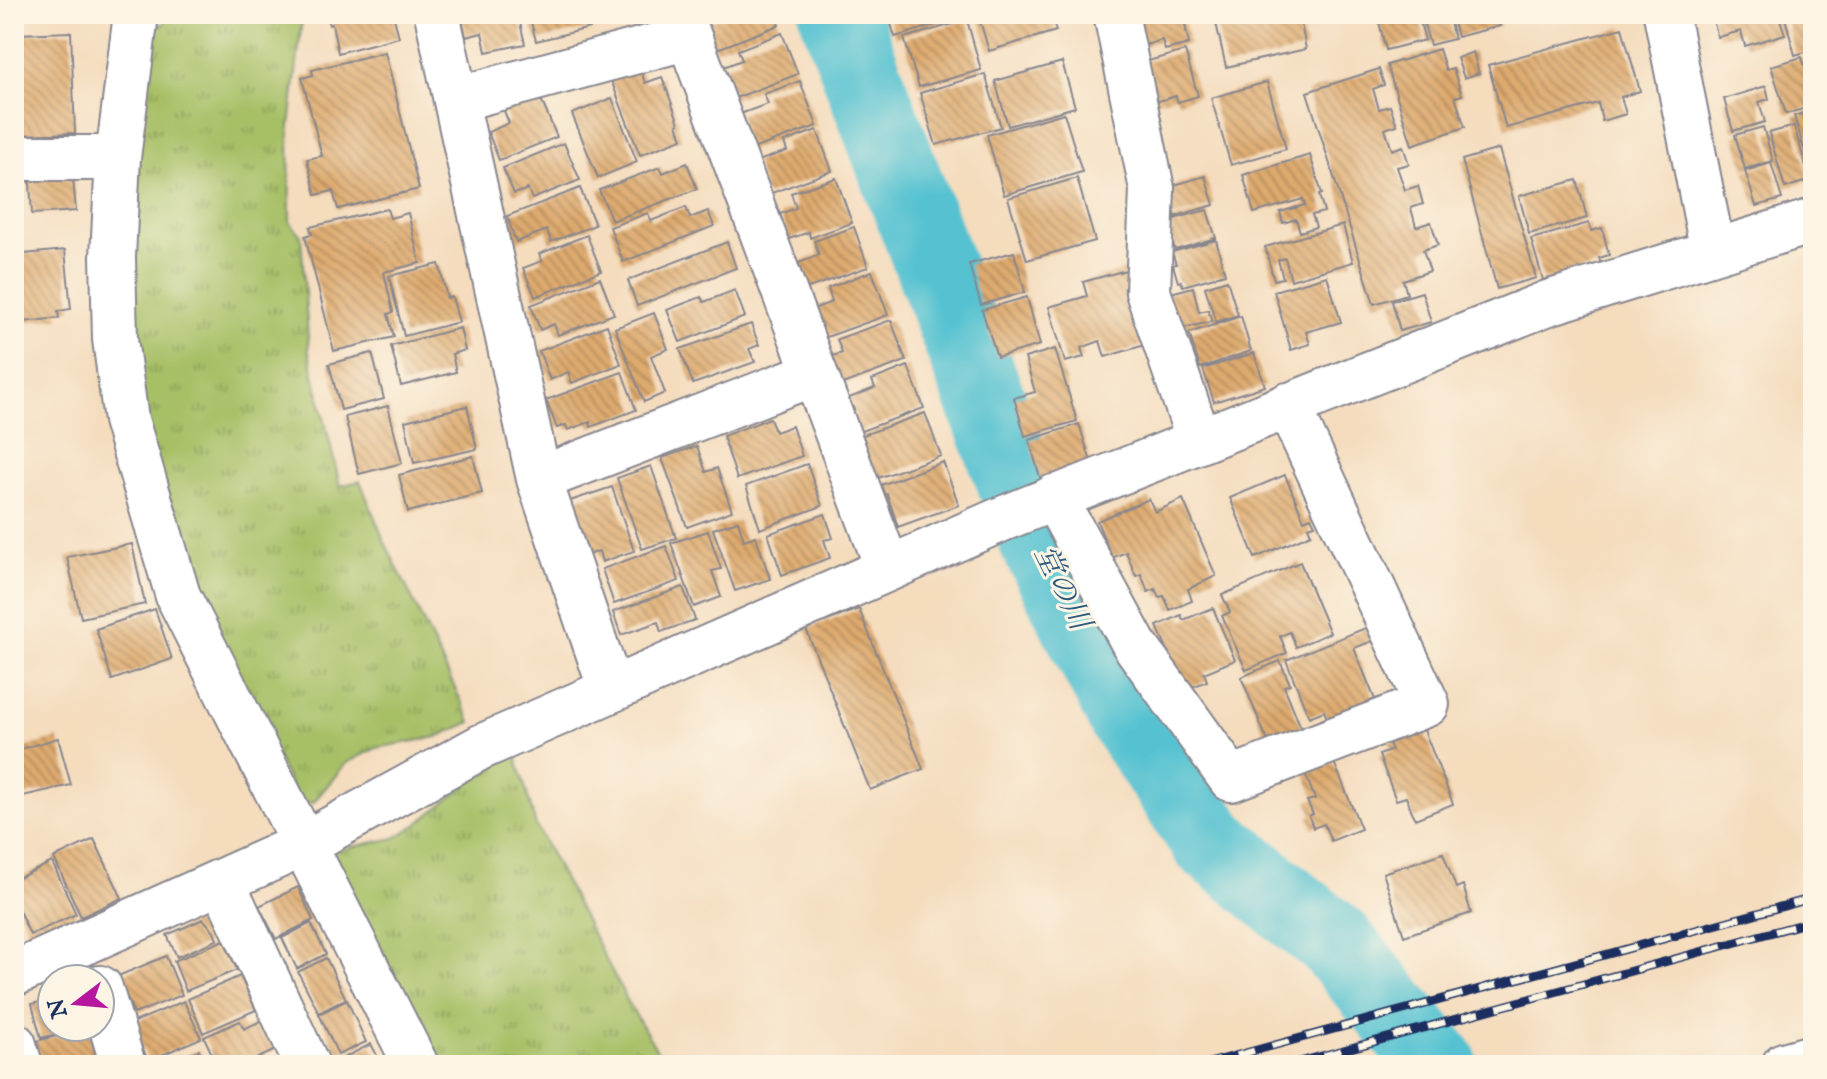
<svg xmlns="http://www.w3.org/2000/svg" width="1827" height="1079" font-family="'IM FELL English','Noto Serif JP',serif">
<defs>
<pattern id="grass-tufts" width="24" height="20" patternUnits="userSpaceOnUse" patternTransform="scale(2)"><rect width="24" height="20" fill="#a7c066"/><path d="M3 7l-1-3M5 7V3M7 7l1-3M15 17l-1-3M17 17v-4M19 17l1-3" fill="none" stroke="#879c57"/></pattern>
<pattern id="building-back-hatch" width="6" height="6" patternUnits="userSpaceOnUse" patternTransform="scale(2)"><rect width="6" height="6" fill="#deaa6e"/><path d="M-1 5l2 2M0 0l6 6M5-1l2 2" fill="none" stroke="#b38b5e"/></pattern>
</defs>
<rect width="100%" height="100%" fill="#fcf5e5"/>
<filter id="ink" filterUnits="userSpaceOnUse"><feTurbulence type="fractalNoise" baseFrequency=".0125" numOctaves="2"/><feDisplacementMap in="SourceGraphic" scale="16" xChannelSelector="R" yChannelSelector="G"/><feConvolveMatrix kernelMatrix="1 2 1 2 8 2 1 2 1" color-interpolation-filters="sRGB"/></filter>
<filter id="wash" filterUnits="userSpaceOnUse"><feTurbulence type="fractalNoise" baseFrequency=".006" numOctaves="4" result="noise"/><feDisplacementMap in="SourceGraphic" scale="32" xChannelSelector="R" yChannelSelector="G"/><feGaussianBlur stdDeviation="1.8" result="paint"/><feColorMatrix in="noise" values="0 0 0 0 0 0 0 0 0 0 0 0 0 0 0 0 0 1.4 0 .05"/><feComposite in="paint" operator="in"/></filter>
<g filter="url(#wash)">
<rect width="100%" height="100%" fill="#f4dcbd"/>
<path fill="url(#grass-tufts)" stroke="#617862" stroke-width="2" d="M167 14 302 19 289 135 290 222 301 236 309 353 340 486 360 481 383 538 471 722 437 737 376 748 346 763 313 803 298 801 177 552 150 457 129 275 142 24 163 25Z
M516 754 536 826 630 1006 666 1065H427L332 851 395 838 419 823 476 777Z"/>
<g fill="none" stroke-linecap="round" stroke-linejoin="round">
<path stroke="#57c2d1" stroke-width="80" d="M839 14 1040 543 1127 716 1210 841 1335 942 1438 1065"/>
</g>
<g id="blocks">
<path fill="url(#building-back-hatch)" d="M326 14H393L399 37 338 53 332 24 329 25Z
M461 14H518L525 44 486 52 482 33 466 37Z
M529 14H586L590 28 536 41Z
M595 14H637V15L598 25Z
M717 14H775L779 25 715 50 704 23 719 18Z
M888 14H955L956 19 895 37Z
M978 14H1051L1056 31 989 51Z
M1150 14H1183L1189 44 1165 50 1162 40 1142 46 1135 19Z
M1214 14H1299L1306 49 1226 67Z
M1377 14H1418L1425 40 1386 50Z
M1421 14H1448L1454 39 1430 45Z
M1451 14H1497L1500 26 1457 37Z
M1720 14H1778L1785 34 1745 46 1741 31 1718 37 1712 17Z
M1784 14H1813V50L1795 55Z
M967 20 981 70 919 87 904 38Z
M1622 28 1640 91 1621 97 1626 114 1602 121 1598 103 1506 128 1488 65Z
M71 32 75 133 21 135 17 34Z
M782 33 798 74 733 99 721 68 742 60 738 50Z
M1439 49 1446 71 1453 69 1462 95 1455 97 1465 127 1412 145 1387 65Z
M1185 51 1198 96 1178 102 1176 96 1148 104 1137 64Z
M385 52 419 189 338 209 333 191 316 195 307 159 322 156 302 78 313 75 312 70Z
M1473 52 1479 73 1464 78 1457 58Z
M1802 57 1813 95V106L1786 114 1771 66Z
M1062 62 1075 107 1008 126 995 81Z
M640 69 645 83 662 77 679 123 677 124 682 139 640 155 611 80Z
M1379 69 1384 85 1373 89 1379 109 1390 106 1397 125 1385 129 1392 150 1403 146 1409 164 1397 167 1405 190 1418 186 1423 204 1411 208 1416 227 1431 222 1438 245 1423 250 1430 271 1403 280 1407 294 1374 304 1307 92Z
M985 74 1001 127 936 145 920 93Z
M800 81 817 126 747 151 740 114 768 104 764 94Z
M1267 82 1286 149 1231 165 1211 98Z
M1766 86 1769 99 1759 102 1765 122 1733 131 1724 99Z
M540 97 557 137 499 160 488 132 509 123 504 111Z
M612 98 637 162 598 178 572 114Z
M1813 110V175H1812L1794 116Z
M1064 113 1082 172 1004 195 987 135Z
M1794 126 1810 180 1785 188 1769 133Z
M1763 127 1773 161 1745 169 1735 135Z
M817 130 832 171 766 195 755 162 787 151 784 142Z
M564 143 580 180 532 199 528 189 514 194 503 168Z
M1499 149 1536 278 1497 289 1462 160Z
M1310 155 1322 194 1319 195 1324 212 1312 215 1316 227 1300 232 1296 219 1283 223 1280 212 1305 205 1303 199 1254 213 1243 175Z
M687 163 697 189 612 221 599 190 660 167 663 173Z
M1771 163 1782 199 1756 206 1745 171Z
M29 169 73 178 76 211 32 214Z
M1205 176 1214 205 1173 217 1164 188Z
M836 178 852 223 810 238 809 232 789 239 780 214 796 208 791 193Z
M1077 178 1095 241 1027 260 1008 198Z
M1577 180 1587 218 1529 234 1519 196Z
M580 188 595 225 551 242 547 230 516 242 507 216Z
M686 207 690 218 708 211 714 226 623 262 610 227 648 213 651 221Z
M387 209 390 218 408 213 420 263 384 272 393 312 388 314 394 337 334 351 305 236 312 234 310 227Z
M1207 210 1216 238 1175 250 1166 221Z
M1589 223 1591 231 1602 228 1609 255 1599 258 1601 264 1543 280 1531 239Z
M1343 225 1353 262 1291 280 1285 258 1278 260 1283 278 1274 280 1265 247Z
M854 227 868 267 800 291 791 266 819 255 814 241Z
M587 235 601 271 535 297 523 268 542 261 539 254Z
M1216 240 1225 274 1183 286 1181 281 1178 282 1173 265 1176 264 1172 252Z
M727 242 736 268 637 306 628 280Z
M65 250 71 309 58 311 59 318 14 323V255Z
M1014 252 1025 292 981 305 969 264Z
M439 264 447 298 452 297 459 322 404 336 389 276Z
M1126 270 1148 344 1105 357 1100 341 1081 348 1084 357 1065 362 1049 307 1087 296 1083 282Z
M872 271 888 315 824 338 813 309 832 302 828 288Z
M1327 276 1341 322 1306 332 1310 344 1291 350 1274 291Z
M600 278 614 314 558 335 554 324 540 330 531 305Z
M1227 280 1238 315 1216 322 1205 287Z
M1193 287 1199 312 1208 310 1212 322 1176 329 1167 294Z
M735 290 745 317 680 342 667 310 701 297 704 302Z
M1422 292 1431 322 1400 331 1392 301Z
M1027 297 1040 345 997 357 982 310Z
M654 313 668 349 651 356 665 393 644 402 615 328Z
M1241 316 1251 351 1200 368 1189 333Z
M891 320 906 361 837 386 827 358 842 353 837 339Z
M751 324 759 345 749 349 755 362 693 384 680 349Z
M607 325 621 364 572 383 568 372 550 380 539 351Z
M460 328 465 350 452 354 456 372 401 386 391 346Z
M1055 349 1077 421 1025 436 1014 398 1035 392 1025 358Z
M372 353 384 399 341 410 329 364Z
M1254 353 1265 386 1214 402 1203 369Z
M908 366 924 408 853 434 846 413 854 410 849 398 875 388 872 380Z
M622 372 636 410 591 427 590 422 568 430 566 425 557 428 546 400Z
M388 406 402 463 359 474 345 417Z
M467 406 477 449 414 463 405 421Z
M925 413 941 456 875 479 852 439Z
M770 418 775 432 792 426 802 456 737 479 723 436Z
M1079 424 1093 468 1042 484 1029 440Z
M697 446 706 472 717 468 732 511 687 527 662 458Z
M473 456 482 493 408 512 399 475Z
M943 462 959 505 898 527 887 494 874 499 870 489Z
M807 464 822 506 760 529 746 486Z
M651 466 676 538 642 549 617 478Z
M1285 475 1304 520 1311 517 1315 525 1308 527 1311 534 1255 558 1230 498Z
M612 487 634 551 602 562 599 551 589 555 570 501Z
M1149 499 1155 512 1183 499 1216 576 1188 589 1192 601 1170 610 1164 596 1159 597 1155 589 1148 592 1141 574 1136 576 1126 552 1112 558 1097 521Z
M825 514 833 538 824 540 830 558 782 575 768 534Z
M738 521 744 540 756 536 770 579 735 591 713 529Z
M708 531 721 569 712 571 721 597 694 607 671 543Z
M132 544 145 604 81 618 67 557Z
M666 546 679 581 614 604 602 569Z
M1300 562 1330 633 1296 647 1290 632 1280 636 1287 653 1246 670 1222 616 1230 612 1222 595Z
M683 587 695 620 661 632 658 622 621 635 613 612Z
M1213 608 1235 660 1204 673 1207 681 1185 690 1157 626 1181 615 1183 620Z
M155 609 172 659 112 680 96 629Z
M859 609 923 769 870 790 806 629Z
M1368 627 1373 641 1354 648 1378 707 1331 727 1324 711 1309 717 1286 660Z
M1280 661 1290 684 1284 686 1304 735 1271 749 1241 677Z
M1424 730 1453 804 1415 819 1406 797 1396 800 1379 755 1392 750 1389 743Z
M58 738 71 785 14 798V751Z
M1334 762 1361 829 1331 841 1324 824 1313 828 1309 816 1313 814 1307 801 1315 799 1305 773Z
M94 839 122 898 81 917 54 858Z
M1443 853 1456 888 1463 885 1471 913 1404 936 1383 873Z
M52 862 76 914 30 935 14 900V880Z
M298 887 313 920 276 939 259 906Z
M203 919 214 931 217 940 177 957 167 935Z
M311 923 326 954 297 969 282 938Z
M224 940 237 970 186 991 174 961Z
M166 956 182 995 134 1014 118 976Z
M326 958 346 999 319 1013 298 972Z
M240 976 256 1010 203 1033 188 999Z
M52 999V1027L80 1028 41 1038 32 1004Z
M347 1000 366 1042 338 1055 319 1014Z
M184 1001 201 1038 148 1061 132 1023Z
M265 1019 278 1049 243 1065H217L204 1037 240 1021 244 1029Z
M88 1028 98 1065H39L33 1042Z
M371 1044 382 1065H344L341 1059Z
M199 1050 206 1065H165Z"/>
</g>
</g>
<g filter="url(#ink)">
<use href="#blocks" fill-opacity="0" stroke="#88868e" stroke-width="2"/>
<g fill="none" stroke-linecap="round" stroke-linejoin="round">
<g stroke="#88868e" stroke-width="48">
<path id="minor" d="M136 14 118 158 113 257 115 339 126 420 178 596 416 1065
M437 14 539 479 611 690
M1116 14 1152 189 1148 292 1199 440
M1666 14 1713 252
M458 99 689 37 888 569
M14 158H118
M539 479 815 373
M1054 497 1134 644 1231 779 1427 704 1288 405
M222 881 307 1065
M14 974 302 845 481 747 1002 519 1548 303 1813 221
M100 988 123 1065
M14 1045 20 1065
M1784 1065 1813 1057"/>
</g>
<use href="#minor" stroke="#fff" stroke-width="44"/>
<g stroke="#1b2f5e" stroke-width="9">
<path id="rail" d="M1202 1065 1813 898
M1289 1065 1813 921"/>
</g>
<use href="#rail" stroke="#fcf5e5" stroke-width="6" stroke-dasharray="18" stroke-linecap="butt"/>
</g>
</g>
<g text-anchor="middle" stroke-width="6" stroke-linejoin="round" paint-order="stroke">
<g font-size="30" font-style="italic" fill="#2d5b80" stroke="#fcf5e5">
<text transform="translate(1063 587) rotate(64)" y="10">堂の川</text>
</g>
</g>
<rect width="1827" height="1079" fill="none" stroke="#fcf5e5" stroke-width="48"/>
<g transform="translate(76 1003) rotate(254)"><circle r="38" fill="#fcf5e5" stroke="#a2a6af" stroke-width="2"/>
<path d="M0-6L14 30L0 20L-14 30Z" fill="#b5179e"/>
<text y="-12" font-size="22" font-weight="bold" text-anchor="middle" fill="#1b2f5e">N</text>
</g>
</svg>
